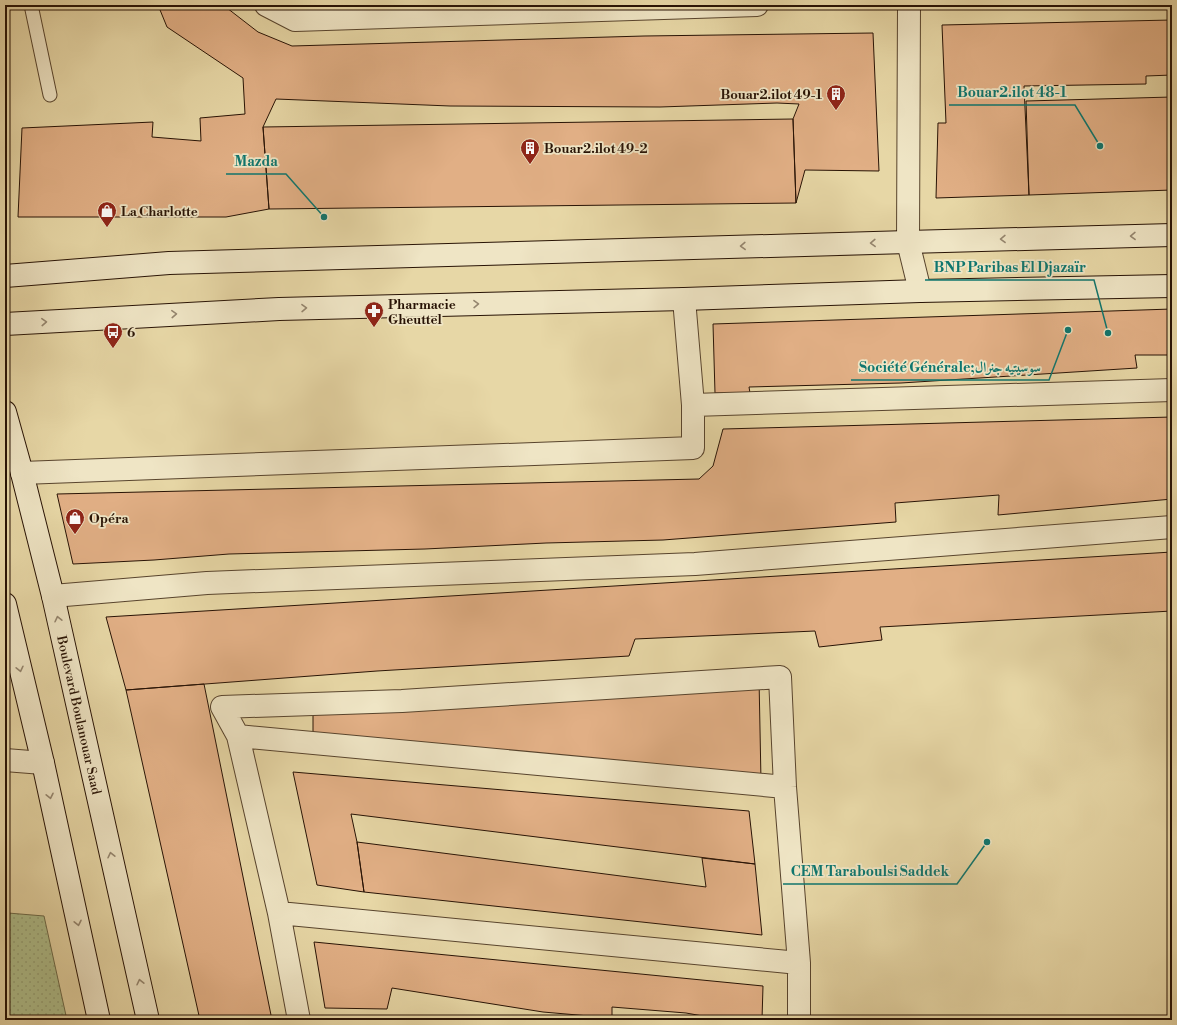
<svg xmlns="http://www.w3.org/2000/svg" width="1177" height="1025" font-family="'Libre Bodoni',Amiri,serif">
<defs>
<pattern id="park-dots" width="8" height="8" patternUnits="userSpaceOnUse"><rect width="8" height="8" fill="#afbf8c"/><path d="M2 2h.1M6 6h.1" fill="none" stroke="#97a377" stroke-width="1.8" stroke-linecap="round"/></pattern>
</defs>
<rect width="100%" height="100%" fill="#e7d7a6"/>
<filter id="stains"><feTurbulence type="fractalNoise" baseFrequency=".005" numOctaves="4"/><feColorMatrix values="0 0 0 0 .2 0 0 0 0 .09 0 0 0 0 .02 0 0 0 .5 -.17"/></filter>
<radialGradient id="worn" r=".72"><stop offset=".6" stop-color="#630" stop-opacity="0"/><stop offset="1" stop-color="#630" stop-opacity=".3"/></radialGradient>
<path fill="url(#park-dots)" stroke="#6c6948" d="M8 913 44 916 67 1020H5V930Z"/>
<path fill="#e1af85" stroke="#281305" d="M158 5H226L227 8 258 32 292 46 644 36 873 33 879 171 805 170 796 203 793 119 799 104 777 103 660 107 450 106 276 99 263 127 269 209 226 217H18L22 128 153 122 152 137 201 141 200 118 245 114 243 78 167 27Z
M1172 20V75L1146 76V84L1024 86 1029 195 936 198 938 123H946L942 25Z
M5 80 9 101H5Z
M1172 97V190L1029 195 1026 101Z
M793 119 796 203 269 209 263 127Z
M1172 309V355H1135L1137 368 901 383 749 387 750 393H715L713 324Z
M1172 417V499L998 515 999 495 895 503 896 522 663 540 546 543 425 549 229 554 154 560 73 564 57 494 699 479 713 466 723 429Z
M1172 552V611L880 627 882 640 819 647 815 631 635 639 629 656 377 671 126 690 106 617Z
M759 678 761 781 313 734V701Z
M204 684 272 1020H200L126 690Z
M293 772 749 811 755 864 351 814 357 842 364 892 317 885Z
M357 842 706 887 702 858 755 864 762 935 364 892Z
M314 942 763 986 762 1020H725L686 1013 612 1007V1018L543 1012 392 988 387 1009 325 1008Z"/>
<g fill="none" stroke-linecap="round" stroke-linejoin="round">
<g stroke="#58442d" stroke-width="15">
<path id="lane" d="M31 5 50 95"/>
</g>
<g stroke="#58442d" stroke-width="24">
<path id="street" d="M266 5 295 20 757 5
M909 5 908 242 920 291
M693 405 1172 390
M22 473 693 448V405L684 299
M53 596 207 583 695 564 1172 527
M238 736 785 787
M5 760 43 763
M279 913 799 963
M299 1020 279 913 238 736 222 707 402 701 780 677 785 787 799 963V1020"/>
</g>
<g stroke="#281305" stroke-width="24">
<g id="secondary">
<path d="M5 276 169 263 908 242 1172 235"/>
<path d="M5 324 279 309 684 299 920 291 1172 286"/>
<path id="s1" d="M5 412 22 473 53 596 148 1020"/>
<path d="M5 604 43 763 99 1020"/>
</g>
</g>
<use href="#lane" stroke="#efe5c5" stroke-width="13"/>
<use href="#street" stroke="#efe5c5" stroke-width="22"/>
<use href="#secondary" stroke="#efe5c5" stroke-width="22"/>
</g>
<defs><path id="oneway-chevron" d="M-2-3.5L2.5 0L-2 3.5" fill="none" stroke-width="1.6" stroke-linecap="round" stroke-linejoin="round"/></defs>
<g stroke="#95866f">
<use href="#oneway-chevron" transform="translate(1133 236) rotate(179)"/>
<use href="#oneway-chevron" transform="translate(1003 239) rotate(179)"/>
<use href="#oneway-chevron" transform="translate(873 243) rotate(178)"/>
<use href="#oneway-chevron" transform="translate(743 246) rotate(178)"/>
<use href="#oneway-chevron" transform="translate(476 304) rotate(-1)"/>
<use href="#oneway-chevron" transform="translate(304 308) rotate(-1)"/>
<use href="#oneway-chevron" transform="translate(174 314) rotate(-3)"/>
<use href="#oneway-chevron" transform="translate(44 322) rotate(-3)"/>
<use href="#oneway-chevron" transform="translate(58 619) rotate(-103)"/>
<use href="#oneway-chevron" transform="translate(20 669) rotate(77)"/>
<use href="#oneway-chevron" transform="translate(50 796) rotate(78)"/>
<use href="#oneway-chevron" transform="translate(111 855) rotate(-103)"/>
<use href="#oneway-chevron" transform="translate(78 923) rotate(78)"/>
<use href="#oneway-chevron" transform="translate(140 982) rotate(-103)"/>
</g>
<defs>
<g id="building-pin" transform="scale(1)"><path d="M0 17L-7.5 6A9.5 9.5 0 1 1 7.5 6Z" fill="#8f2418" stroke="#efe5c5"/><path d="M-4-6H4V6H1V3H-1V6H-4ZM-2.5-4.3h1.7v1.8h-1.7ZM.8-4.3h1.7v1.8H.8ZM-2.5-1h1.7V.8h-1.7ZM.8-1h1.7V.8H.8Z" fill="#fff"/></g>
<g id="shop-pin" transform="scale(1)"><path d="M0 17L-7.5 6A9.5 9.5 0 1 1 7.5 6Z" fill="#8f2418" stroke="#efe5c5"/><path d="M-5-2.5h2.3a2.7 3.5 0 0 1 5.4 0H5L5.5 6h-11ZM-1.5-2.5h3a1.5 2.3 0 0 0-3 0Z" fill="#fff"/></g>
<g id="pharmacy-pin" transform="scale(1)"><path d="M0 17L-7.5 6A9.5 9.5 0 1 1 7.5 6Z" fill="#8f2418" stroke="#efe5c5"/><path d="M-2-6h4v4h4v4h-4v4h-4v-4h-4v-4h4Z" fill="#fff"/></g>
<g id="bus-pin" transform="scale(1)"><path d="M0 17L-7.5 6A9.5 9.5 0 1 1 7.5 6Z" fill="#8f2418" stroke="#efe5c5"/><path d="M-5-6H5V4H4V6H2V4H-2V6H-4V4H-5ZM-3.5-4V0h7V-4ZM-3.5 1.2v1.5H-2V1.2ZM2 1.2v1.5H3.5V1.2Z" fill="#fff"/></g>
</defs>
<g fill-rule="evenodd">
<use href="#building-pin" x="836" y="94"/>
<use href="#building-pin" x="530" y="148"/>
<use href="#shop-pin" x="107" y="211"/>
<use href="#pharmacy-pin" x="374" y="311"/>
<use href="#bus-pin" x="113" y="332"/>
<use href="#shop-pin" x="75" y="518"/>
</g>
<g text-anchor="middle" stroke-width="3.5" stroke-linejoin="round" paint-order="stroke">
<g font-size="13" font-weight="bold" fill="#281305" stroke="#efe5c5" text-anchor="start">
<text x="822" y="99" text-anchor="end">Bouar2.ilot 49-1</text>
<text x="544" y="153">Bouar2.ilot 49-2</text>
<text x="121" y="216">La Charlotte</text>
<text x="388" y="309">Pharmacie<tspan x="388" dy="15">Gheuttel</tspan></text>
<text x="127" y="337">6</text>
<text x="89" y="523">Opéra</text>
</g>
<g font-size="13" fill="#281305" stroke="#efe5c5">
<text dy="5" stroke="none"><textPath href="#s1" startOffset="312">Boulevard Boulanouar Saad</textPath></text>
</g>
</g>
<path fill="none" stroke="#0f766e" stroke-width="1.5" d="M1100 146L1075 105H949M324 217L286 174H226M1108 333L1094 280H925M1068 330L1049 380H851M987 842L957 884H783"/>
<g fill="#0f766e" stroke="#efe5c5" stroke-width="1.5">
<circle cx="1100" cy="146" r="4"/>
<circle cx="324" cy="217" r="4"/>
<circle cx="1108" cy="333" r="4"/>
<circle cx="1068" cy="330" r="4"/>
<circle cx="987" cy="842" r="4"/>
</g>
<g font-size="14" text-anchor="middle" font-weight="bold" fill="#0f766e" stroke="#efe5c5" stroke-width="3.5" stroke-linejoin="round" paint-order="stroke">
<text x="1012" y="97">Bouar2.ilot 48-1</text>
<text x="256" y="166">Mazda</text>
<text x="1010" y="272">BNP Paribas El Djazaïr</text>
<text x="950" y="372">Société Générale;سوسيتيه جنرال</text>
<text x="870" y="876">CEM Taraboulsi Saddek</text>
</g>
<rect width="1177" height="1025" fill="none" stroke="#e7d7a6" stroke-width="20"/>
<rect x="6" y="6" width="1165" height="1013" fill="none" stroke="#281305" stroke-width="2"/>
<rect x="10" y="10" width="1157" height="1005" fill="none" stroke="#281305"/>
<rect width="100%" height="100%" filter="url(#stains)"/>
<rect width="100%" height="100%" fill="url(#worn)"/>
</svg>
